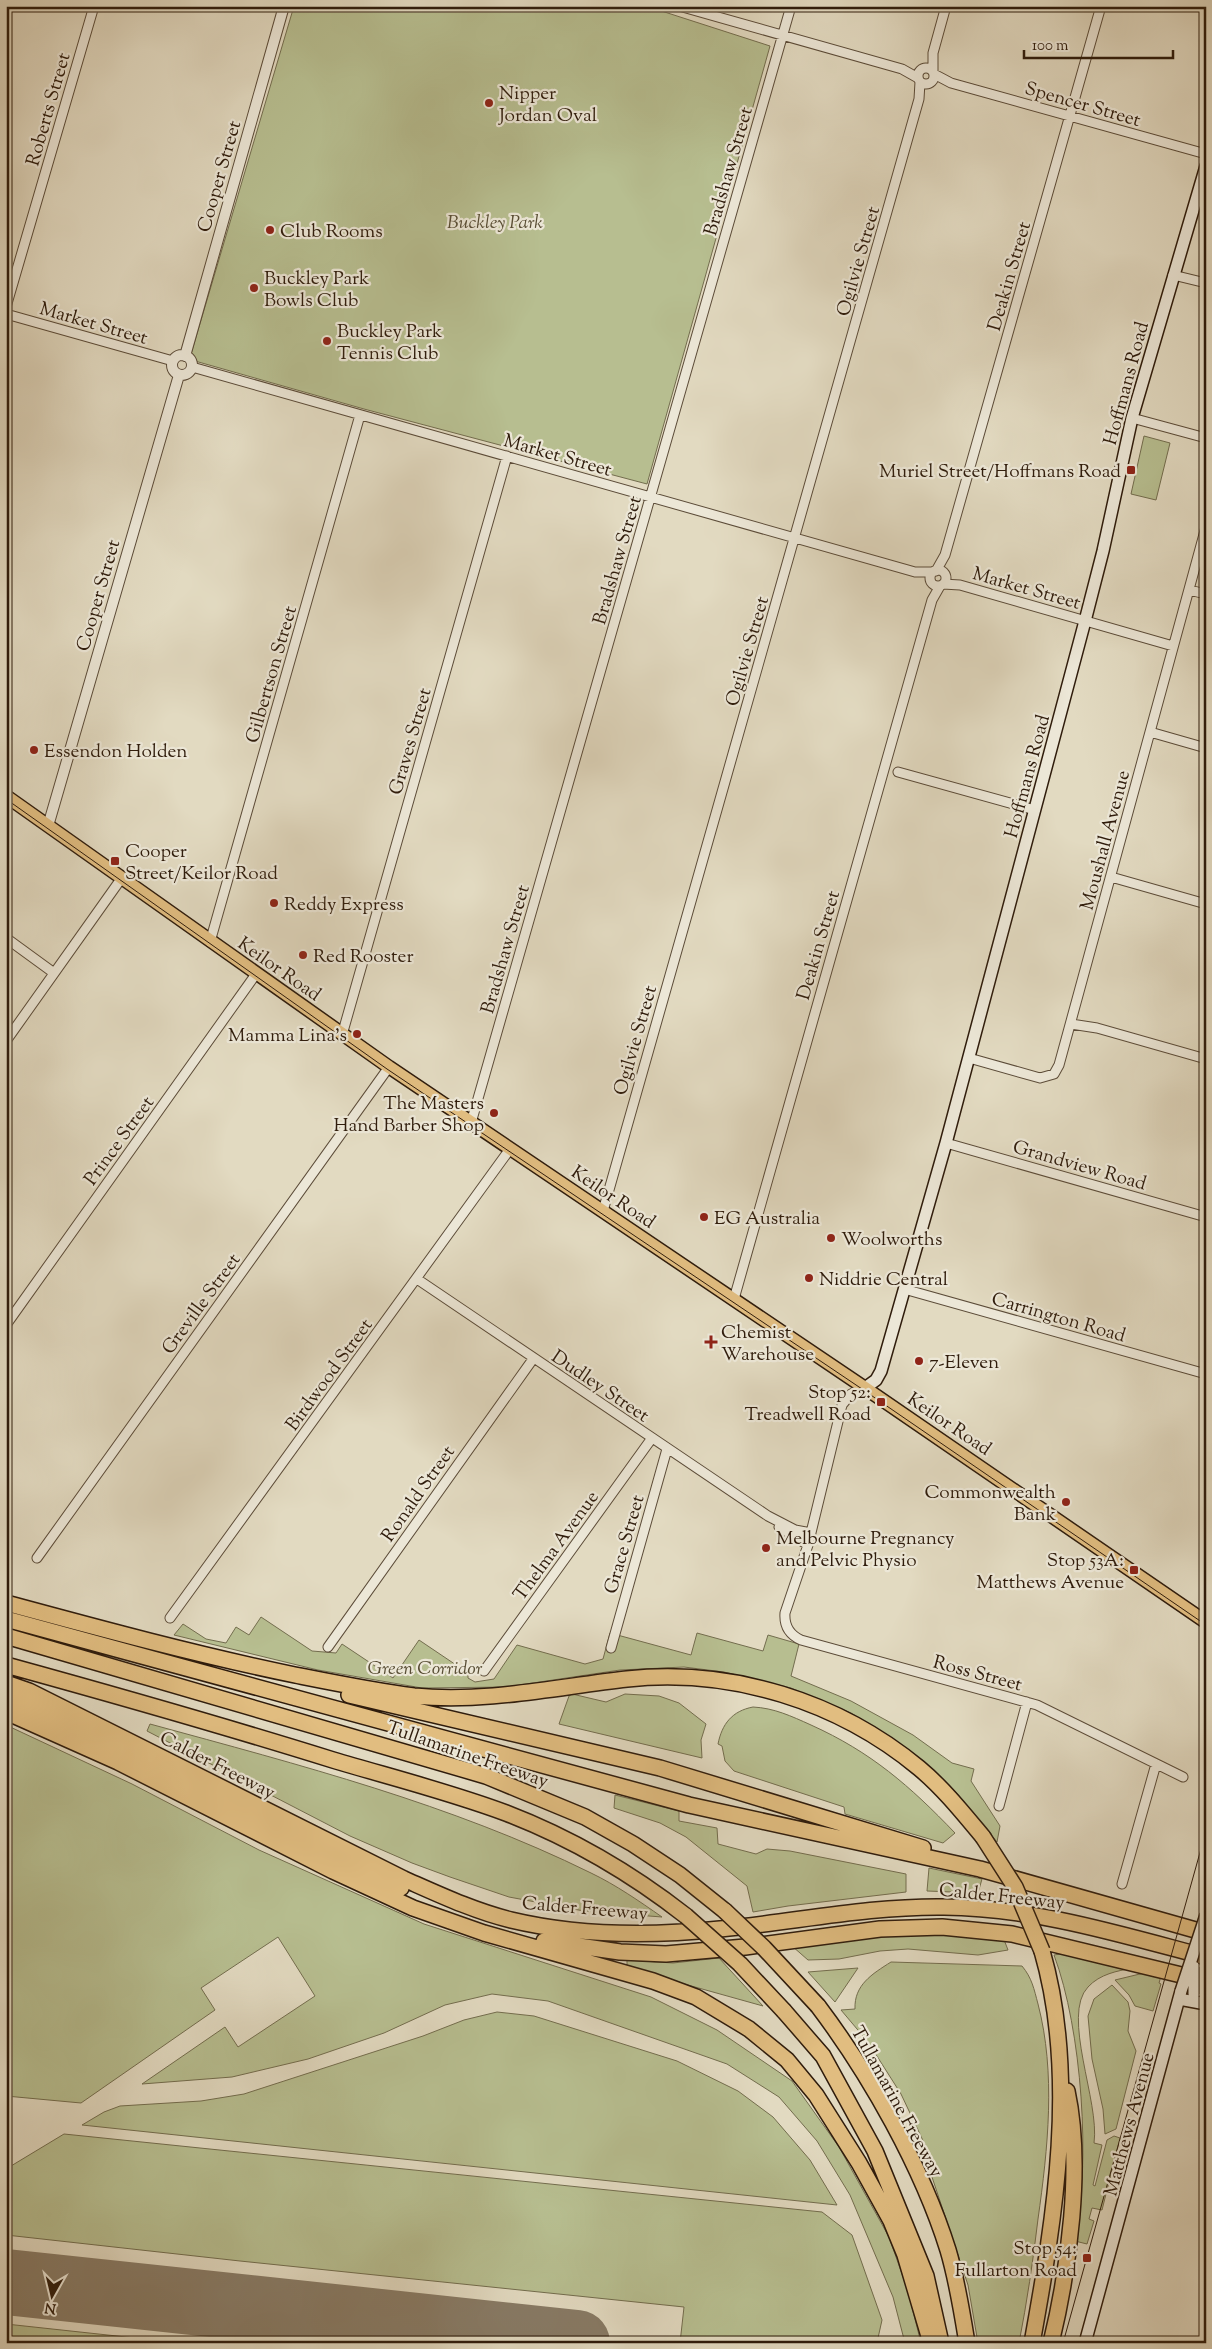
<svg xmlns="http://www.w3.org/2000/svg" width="1212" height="2349" font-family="'Sorts Mill Goudy',serif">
<rect width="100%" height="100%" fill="#e2dac1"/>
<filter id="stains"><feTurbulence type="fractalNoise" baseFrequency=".004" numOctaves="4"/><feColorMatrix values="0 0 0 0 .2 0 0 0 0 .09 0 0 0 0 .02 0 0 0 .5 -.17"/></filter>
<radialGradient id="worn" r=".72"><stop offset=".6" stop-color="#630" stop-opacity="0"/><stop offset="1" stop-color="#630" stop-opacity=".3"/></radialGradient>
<path fill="#b7be90" stroke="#736d4e" d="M294 6H646L770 46 647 484 364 409 195 361 191 354Z
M1144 436 1170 443 1156 500 1131 494Z
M261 1617 312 1651 336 1653 342 1644 393 1678 419 1640 468 1673V1678L475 1682 494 1679 517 1645 585 1664 603 1659 610 1633 691 1655 697 1633 763 1651 768 1635 799 1644 791 1676 851 1701 913 1735 952 1763 974 1769 971 1781 1000 1826 997 1842 955 1791 908 1749 851 1713 791 1688 724 1672 684 1667 620 1670 506 1687 422 1688 318 1670 174 1635 183 1624 206 1639 226 1643 236 1627 249 1635Z
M572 1694 606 1702 625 1694 659 1696 679 1703 706 1724 701 1740 702 1758 559 1724 569 1696Z
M753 1707C774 1708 791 1716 811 1725 871 1752 910 1786 955 1833L943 1843 845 1814 844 1807 734 1771 725 1761 722 1746 718 1744C722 1724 732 1711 753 1707Z
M150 1724C300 1765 451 1804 591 1873 616 1885 639 1901 662 1917L584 1911 509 1897 450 1877 412 1863 350 1836 147 1731Z
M6 1725 132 1784 259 1850 424 1924 651 1997 717 2030 792 2081 839 2147 889 2237 908 2291 921 2343H905L893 2297 850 2195 817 2141 779 2097 727 2064 548 2001 492 1994 445 2005 384 2033 308 2059 232 2077 142 2084 225 2027 238 2047 315 1996 278 1937 201 1988 215 2010 81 2103 6 2096Z
M615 1795 679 1811V1821L717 1828 718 1844 756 1854 767 1849 790 1851 906 1874V1892L788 1906 753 1912 747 1886 686 1837 660 1823 614 1808Z
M929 1868 982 1879 978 1893 927 1891Z
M882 1932 1003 1937 1008 1950 978 1955 908 1949 880 1951 839 1959 808 1960 792 1946Z
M1060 1954 1133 1968C1117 1971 1100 1974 1088 1987 1061 2015 1100 2102 1094 2143L1102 2145 1093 2185 1095 2186 1107 2140 1114 2136 1120 2138 1102 2210 1092 2208 1089 2219 1094 2221 1087 2244 1075 2241C1091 2163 1082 2030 1054 1955Z
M719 1958 763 2006 627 1968V1960L673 1963Z
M891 1962 1022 1966C1032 1978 1034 1989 1038 2004 1056 2073 1048 2148 1038 2219 1033 2261 1027 2302 1019 2343H978L968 2285 930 2171 935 2166 901 2094 868 2042 841 2010 855 2009C854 1985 872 1974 891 1962Z
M858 1968 835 2002 808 1972Z
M1144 1973 1161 1976 1159 1983 1161 1984 1153 2011 1135 2006 1129 1995 1115 1980Z
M1112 1985 1128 2002 1130 2011 1128 2031 1136 2051 1116 2129 1105 2134 1103 2109 1092 2059 1088 2016 1094 1999Z
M497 2012 534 2016 677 2061 738 2091 773 2117 810 2160 837 2205 82 2125 104 2112 120 2106 201 2101 244 2094 423 2036 464 2020Z
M64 2134 822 2212 852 2235 882 2320 878 2338 879 2343H680L684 2307 240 2261 6 2235V2169Z
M6 2324 163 2341 179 2343H6Z"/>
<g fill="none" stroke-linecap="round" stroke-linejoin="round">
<path stroke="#887b66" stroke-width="26" d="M498 2334 524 2343
M573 2343V2342"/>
<path stroke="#887b66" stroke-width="66" d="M6 2282 577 2343"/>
<g stroke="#5c4c39" stroke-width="11">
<path id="minor" d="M679 6 902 69 918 78
M918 76a8 8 0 1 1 16 0a8 8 0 1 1-16 0Z
M933 71V53L946 6
M934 74 951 83 1206 154
M1173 275 1206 283
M6 307 94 6
M6 314 173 361
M192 367 915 572H933
M1132 418 1206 438
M930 578a8 8 0 1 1 16 0a8 8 0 1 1-16 0Z
M936 571 945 555 1101 6
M943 584 960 585 1173 646
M1189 590 1206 594
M1150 732 1206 748
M898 772 1035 810
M1111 877 1206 904
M6 938 54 973
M210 942 360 415
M1071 1024 1097 1028 1206 1059
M342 1035 507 456
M6 1041 121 879
M969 1058 1040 1078 1054 1074 1059 1065 1206 527
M471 1123 791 6
M946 1143 1206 1217
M603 1211 919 99 920 82
M417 1279 768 1516 795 1530 811 1533
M904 1289 1206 1374
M734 1299 932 600 940 586
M6 1325 256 974
M865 1388 851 1394 842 1405 808 1545 785 1613C784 1626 790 1635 801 1640L1037 1705 1183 1777
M779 1527 808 1545
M37 1558 389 1067
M170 1618 510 1149
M328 1647 533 1359
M611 1648 667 1449
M484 1671 652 1438
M999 1806 1027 1702
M1122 1884 1156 1764"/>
</g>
<g stroke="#5c4c39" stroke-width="12">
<path id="tertiary" d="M172 365a10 10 0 1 1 20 0a10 10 0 1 1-20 0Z
M185 356 284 6
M48 826 179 375"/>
</g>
<g stroke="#2f1c0c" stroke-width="14">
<path id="secondary" d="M865 1388 876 1380 881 1371 946 1143 1085 621 1103 551 1132 418 1206 166
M1179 1999 1206 2004
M1085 2343 1181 1991"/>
</g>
<g stroke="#2f1c0c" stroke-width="15">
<path id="primary" d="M6 796 389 1067 865 1388 1206 1622"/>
</g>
<g stroke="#2f1c0c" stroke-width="18">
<path id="motorway" d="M6 1603C102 1629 198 1655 295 1675 335 1683 374 1691 414 1696 486 1703 556 1687 627 1679 732 1668 838 1701 919 1768 943 1788 963 1813 983 1837
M6 1619 689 1805 980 1869 1206 1933
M6 1636 486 1776 585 1817 633 1844 680 1875 725 1911
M6 1665C115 1695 224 1726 333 1760 390 1777 450 1792 506 1813 571 1838 631 1873 686 1916
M6 1683 29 1691 404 1879C438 1894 474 1911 511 1920 578 1936 652 1936 720 1929 795 1922 868 1906 944 1907 1035 1908 1119 1934 1206 1957
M349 1695 660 1768 923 1848
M6 1696 91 1735 347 1865 401 1888
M6 1712 118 1762 333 1871 413 1908 484 1933 653 1981 696 1997 749 2029 787 2060 816 2095 859 2163 891 2221 905 2255 931 2343
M544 1941 620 1952 666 1954 745 1947 880 1929 942 1927 1012 1934 1206 1981
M818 2006C870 2075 922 2167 948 2250 957 2280 962 2312 967 2343
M784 2011 823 2056 875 2151 926 2276 941 2343
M1032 2343C1055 2217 1078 2075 1042 1951
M1051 2343C1069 2269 1083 2165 1067 2091"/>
</g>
<use href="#minor" stroke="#ece7d7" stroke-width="9"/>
<use href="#tertiary" stroke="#ece7d7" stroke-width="10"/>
<use href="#secondary" stroke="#ece7d7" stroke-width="11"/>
<use href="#primary" stroke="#e1bd80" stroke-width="12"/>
<use href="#motorway" stroke="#e1bd80" stroke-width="15"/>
<path stroke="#2f1c0c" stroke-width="1" d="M6 799 387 1069 862 1389 1206 1625
M1063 2343 1206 1831"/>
<g stroke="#2f1c0c" stroke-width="14" stroke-linecap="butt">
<path id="secondary-bridge" d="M1194 1967V1994
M1181 1991 1206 1915"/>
</g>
<g stroke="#2f1c0c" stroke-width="18" stroke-linecap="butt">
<path id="motorway-bridge" d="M983 1837 1015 1887 1042 1951
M725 1911 764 1948 818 2006
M686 1916 740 1964 784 2011"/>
</g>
<use href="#secondary-bridge" stroke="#ece7d7" stroke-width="11"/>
<use href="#motorway-bridge" stroke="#e1bd80" stroke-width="15"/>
</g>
<g fill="#8f2418" stroke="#ece7d7" stroke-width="2">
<circle cx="489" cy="103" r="5"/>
<circle cx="270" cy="230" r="5"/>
<circle cx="254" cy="288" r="5"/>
<circle cx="327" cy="341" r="5"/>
<rect x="1126" y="465" width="10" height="10" rx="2.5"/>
<circle cx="34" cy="750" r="5"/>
<rect x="110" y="856" width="10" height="10" rx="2.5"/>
<circle cx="274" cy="903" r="5"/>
<circle cx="303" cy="955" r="5"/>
<circle cx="357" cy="1034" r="5"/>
<circle cx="494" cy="1113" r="5"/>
<circle cx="704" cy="1217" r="5"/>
<circle cx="831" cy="1238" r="5"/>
<circle cx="809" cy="1278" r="5"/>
<path d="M708.5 1334.5h5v5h5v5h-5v5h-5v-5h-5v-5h5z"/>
<circle cx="919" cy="1361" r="5"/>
<rect x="876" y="1397" width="10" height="10" rx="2.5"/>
<circle cx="1066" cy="1502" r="5"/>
<circle cx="766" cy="1548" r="5"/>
<rect x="1129" y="1565" width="10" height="10" rx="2.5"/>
<rect x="1082" y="2253" width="10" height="10" rx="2.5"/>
</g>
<g text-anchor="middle" stroke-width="4.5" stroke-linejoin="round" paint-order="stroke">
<g font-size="19" fill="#2f1c0c" stroke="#ece7d7" text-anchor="start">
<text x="499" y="99">Nipper<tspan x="499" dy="22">Jordan Oval</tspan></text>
<text x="280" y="237">Club Rooms</text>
<text x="264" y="284">Buckley Park<tspan x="264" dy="22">Bowls Club</tspan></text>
<text x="337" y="337">Buckley Park<tspan x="337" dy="22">Tennis Club</tspan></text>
<text x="1121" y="477" text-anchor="end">Muriel Street/Hoffmans Road</text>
<text x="44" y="757">Essendon Holden</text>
<text x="125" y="857">Cooper<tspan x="125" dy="22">Street/Keilor Road</tspan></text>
<text x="284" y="910">Reddy Express</text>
<text x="313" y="962">Red Rooster</text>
<text x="347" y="1041" text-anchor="end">Mamma Lina's</text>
<text x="484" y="1109" text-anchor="end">The Masters<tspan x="484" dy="22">Hand Barber Shop</tspan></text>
<text x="714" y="1224">EG Australia</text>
<text x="841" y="1245">Woolworths</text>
<text x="819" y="1285">Niddrie Central</text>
<text x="721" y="1338">Chemist<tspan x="721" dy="22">Warehouse</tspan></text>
<text x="929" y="1368">7-Eleven</text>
<text x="871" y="1398" text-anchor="end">Stop 52:<tspan x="871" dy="22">Treadwell Road</tspan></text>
<text x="1056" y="1498" text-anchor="end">Commonwealth<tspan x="1056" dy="22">Bank</tspan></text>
<text x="776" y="1544">Melbourne Pregnancy<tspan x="776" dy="22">and Pelvic Physio</tspan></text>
<text x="1124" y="1566" text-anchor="end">Stop 53A:<tspan x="1124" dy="22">Matthews Avenue</tspan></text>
<text x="1077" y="2254" text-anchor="end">Stop 54:<tspan x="1077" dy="22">Fullarton Road</tspan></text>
</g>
<g font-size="19" fill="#2f1c0c" stroke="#ece7d7">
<text transform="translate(1083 103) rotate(16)" y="7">Spencer Street</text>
<text transform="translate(47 109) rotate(-74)" y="7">Roberts Street</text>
<text transform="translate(727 171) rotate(-74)" y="7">Bradshaw Street</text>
<text transform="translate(218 176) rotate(-74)" y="7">Cooper Street</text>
<text transform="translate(857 261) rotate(-74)" y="7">Ogilvie Street</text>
<text transform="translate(1008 276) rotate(-74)" y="7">Deakin Street</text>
<text transform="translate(94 322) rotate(16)" y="7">Market Street</text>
<text transform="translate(1125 383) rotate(-75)" y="7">Hoffmans Road</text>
<text transform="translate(558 454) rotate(16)" y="7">Market Street</text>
<text transform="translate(616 560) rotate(-74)" y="7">Bradshaw Street</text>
<text transform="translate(1027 587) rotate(16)" y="7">Market Street</text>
<text transform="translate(97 595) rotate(-74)" y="7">Cooper Street</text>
<text transform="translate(746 651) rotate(-74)" y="7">Ogilvie Street</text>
<text transform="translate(270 674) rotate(-74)" y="7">Gilbertson Street</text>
<text transform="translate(409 741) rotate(-74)" y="7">Graves Street</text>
<text transform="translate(1026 776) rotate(-75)" y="7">Hoffmans Road</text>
<text transform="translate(1104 840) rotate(-75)" y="7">Moushall Avenue</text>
<text transform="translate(817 945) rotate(-74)" y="7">Deakin Street</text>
<text transform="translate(504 949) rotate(-74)" y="7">Bradshaw Street</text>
<text transform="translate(280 968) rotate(35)" y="7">Keilor Road</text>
<text transform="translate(634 1040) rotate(-74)" y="7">Ogilvie Street</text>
<text transform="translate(118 1140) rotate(-54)" y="7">Prince Street</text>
<text transform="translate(1080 1164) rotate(16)" y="7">Grandview Road</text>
<text transform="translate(614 1196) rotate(34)" y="7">Keilor Road</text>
<text transform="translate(200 1303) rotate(-54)" y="7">Greville Street</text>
<text transform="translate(1059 1316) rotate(16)" y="7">Carrington Road</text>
<text transform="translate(328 1374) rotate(-54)" y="7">Birdwood Street</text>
<text transform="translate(601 1385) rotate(34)" y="7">Dudley Street</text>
<text transform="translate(950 1423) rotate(34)" y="7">Keilor Road</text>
<text transform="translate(417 1493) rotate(-55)" y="7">Ronald Street</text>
<text transform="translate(623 1544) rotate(-74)" y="7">Grace Street</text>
<text transform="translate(555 1545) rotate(-54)" y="7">Thelma Avenue</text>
<text transform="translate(978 1672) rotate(15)" y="7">Ross Street</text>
<text transform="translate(468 1753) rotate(19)" y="7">Tullamarine Freeway</text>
<text transform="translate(218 1764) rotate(27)" y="7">Calder Freeway</text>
<text transform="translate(1002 1895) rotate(6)" y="7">Calder Freeway</text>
<text transform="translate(585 1907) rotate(5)" y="7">Calder Freeway</text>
<text transform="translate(898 2101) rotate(61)" y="7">Tullamarine Freeway</text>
<text transform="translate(1128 2124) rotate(-75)" y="7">Matthews Avenue</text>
</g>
<g font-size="19" font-style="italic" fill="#584d34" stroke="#ece7d7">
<text x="495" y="228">Buckley Park</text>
<text x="425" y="1674">Green Corridor</text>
</g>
</g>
<rect width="1212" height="2349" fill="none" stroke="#e2dac1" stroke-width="25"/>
<rect x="8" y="8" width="1197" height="2334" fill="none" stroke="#2f1c0c" stroke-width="2.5"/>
<rect x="12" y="12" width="1187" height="2324" fill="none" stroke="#2f1c0c"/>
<g transform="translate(52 2296) rotate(188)" stroke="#ece7d7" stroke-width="4" paint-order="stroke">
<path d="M0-4L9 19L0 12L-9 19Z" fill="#2f1c0c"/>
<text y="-8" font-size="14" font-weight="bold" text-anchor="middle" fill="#2f1c0c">N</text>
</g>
<path d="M1024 50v8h149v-8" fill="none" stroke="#2f1c0c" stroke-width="2.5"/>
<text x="1032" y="50" font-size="15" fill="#2f1c0c" stroke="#ece7d7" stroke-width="4" paint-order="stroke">100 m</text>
<rect width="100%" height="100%" filter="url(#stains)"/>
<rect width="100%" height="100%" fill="url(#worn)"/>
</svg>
